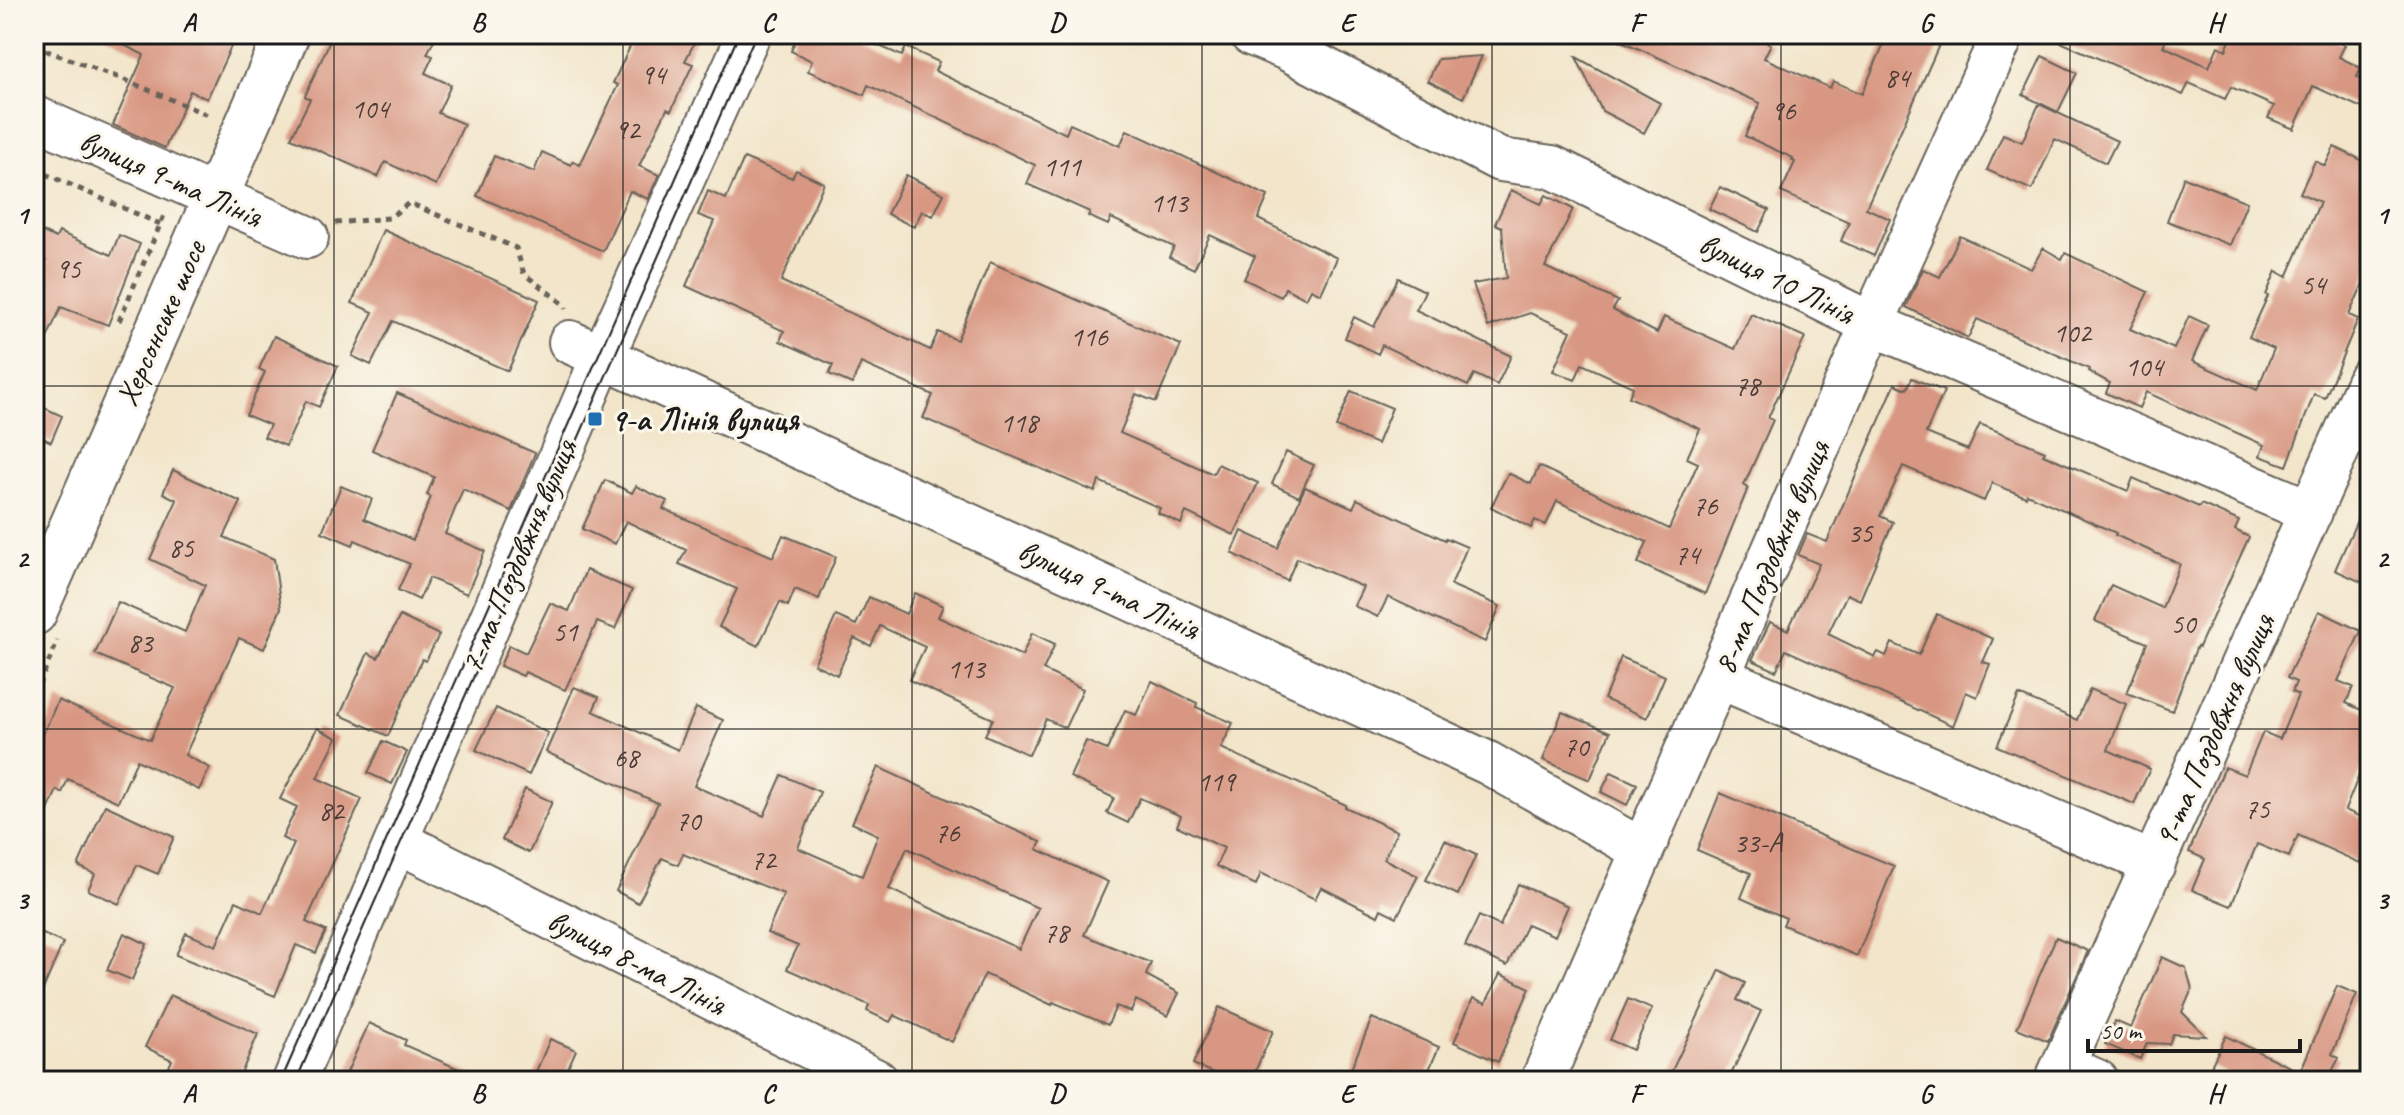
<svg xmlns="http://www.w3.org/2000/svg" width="2404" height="1115" font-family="Caveat,sans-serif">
<rect width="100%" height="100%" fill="#fbf7ec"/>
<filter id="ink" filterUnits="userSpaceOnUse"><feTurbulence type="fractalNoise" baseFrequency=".0125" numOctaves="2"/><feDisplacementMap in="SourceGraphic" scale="16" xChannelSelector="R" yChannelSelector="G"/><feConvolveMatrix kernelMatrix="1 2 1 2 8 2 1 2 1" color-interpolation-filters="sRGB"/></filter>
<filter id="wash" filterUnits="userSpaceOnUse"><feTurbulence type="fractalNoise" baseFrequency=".006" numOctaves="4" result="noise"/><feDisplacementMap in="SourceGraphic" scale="32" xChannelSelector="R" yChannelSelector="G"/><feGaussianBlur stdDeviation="1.8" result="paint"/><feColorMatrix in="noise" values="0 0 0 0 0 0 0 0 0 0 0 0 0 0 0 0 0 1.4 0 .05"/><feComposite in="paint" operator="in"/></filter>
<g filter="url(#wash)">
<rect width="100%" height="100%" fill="#f2e5ca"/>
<g id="blocks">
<path fill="#d89782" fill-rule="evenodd" d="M102 34H215L233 42 207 99 190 91 165 148 113 125 144 55Z
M333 34H437L427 54 433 56 425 73 451 85 438 113 464 124 436 185 385 162 378 177 291 138 310 99 305 96Z
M636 34H699L685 61 693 64 671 111 667 109 639 166 659 175 648 199 630 191 603 251 477 196 494 156 534 172 542 152 571 165 573 161 580 165 618 85 613 83Z
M798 34H852L902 56 906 47 939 62 935 71 1066 134 1070 124 1120 146 1127 130 1268 196 1258 219 1337 258 1321 294 1311 289 1306 299 1285 288 1281 297 1244 279 1255 256 1210 235 1194 269 1169 257 1174 247 1111 218 1108 225 1088 216 1090 212 1027 184 1035 165 868 85 864 95 808 71 812 61 791 51Z
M1606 34H1748L1771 44 1764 58 1830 88 1833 81 1862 94 1888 34H1944L1866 208 1890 219 1874 256 1841 241 1849 222 1781 192 1795 162 1792 160 1793 158 1745 136 1760 103Z
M2042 34H2169L2163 46 2209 67 2218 46 2226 50 2233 34H2322L2345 45 2339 57 2361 68 2357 77 2370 83V96L2364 109 2313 86 2294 129 2268 118 2274 106 2231 87 2225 99 2189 83 2183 95Z
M1482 56 1463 98 1428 81 1438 59Z
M2042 56 2077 73 2058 112 2023 95Z
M1576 57 1660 103 1644 133 1602 111Z
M2039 104 2117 141 2106 163 2055 139 2032 190 1987 170 2003 134 2022 142Z
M2334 147 2370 164V268L2349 315 2358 319 2325 398 2314 394 2287 466 2260 456 2264 445 2146 392 2139 408 2106 393 2110 383 2088 371 2089 369 1977 319 1968 338 1906 307 1923 269 1940 277 1960 236 2031 269 2043 248 2062 259 2065 253 2148 292 2130 329 2174 349 2189 316 2208 325 2192 361 2257 390 2274 349 2249 337 2268 296 2266 295 2276 271 2287 277 2320 202 2300 193 2315 161 2325 166Z
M744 158 792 178 796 170 824 183 781 281 930 350 938 332 957 340 990 262 1181 345 1156 402 1136 394 1120 433 1213 474 1218 464 1258 483 1234 535 1186 512 1181 524 1158 513 1160 508 1099 481 1095 492 923 418 933 395 861 363 852 384 829 374 833 365 780 341 784 331 686 286 714 221 698 215 708 191 726 199Z
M906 175 944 194 933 216 922 211 914 227 887 214Z
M2184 177 2247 202 2230 245 2167 221Z
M1720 187 1769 210 1758 232 1709 209Z
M1511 190 1541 204 1546 195 1573 209 1545 267 1618 301 1613 310 1657 333 1664 317 1735 349 1751 314 1805 337 1768 418 1773 420 1744 485 1748 488 1705 594 1638 563 1647 542 1557 501 1546 525 1535 520 1531 528 1491 507 1508 473 1531 484 1539 466 1669 529 1698 463 1687 458 1700 429 1629 397 1633 387 1582 364 1575 380 1553 371 1571 331 1530 313 1488 327 1473 284 1506 278 1502 227 1495 224Z
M34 228 56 238 59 232 111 255 119 235 140 244 108 325 61 307 34 367V289L46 261 34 256Z
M383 230 539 300 508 371 393 321 371 365 352 356 373 312 352 303Z
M1398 278 1425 291 1416 310 1511 356 1497 385 1474 374 1468 386 1382 345 1378 354 1345 338 1354 317 1374 327Z
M274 336 338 366 319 407 306 401 286 446 264 437 270 425 246 415 265 372 259 369Z
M1912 378 1944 391 1926 433 1968 450 1980 424 2045 451 2043 454 2128 491 2133 478 2199 507 2201 504 2239 521 2235 530 2249 537 2199 647 2197 646 2172 711 2127 693 2147 643 2095 621 2111 585 2162 608 2180 564 2115 535 2116 533 2027 494 2026 497 1992 483 1984 501 1903 466 1880 516 1893 522 1860 600 1847 594 1828 634 1875 657 1878 652 1886 656 1892 643 1919 655 1937 614 1993 639 1983 662 1990 664 1977 697 1966 692 1953 726 1786 650 1776 671 1752 660 1770 622 1788 630 1819 564 1798 555 1807 534 1827 542 1895 384 1907 389Z
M1351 391 1392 408 1377 444 1336 427Z
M397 393 535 453 511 511 463 489 445 534 485 551 467 594 429 578 419 600 398 590 410 564 355 540 353 545 322 532 341 486 372 499 364 519 413 540 431 497 427 495 434 477 372 450Z
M34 403 62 416 51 442 34 434Z
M1286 452 1314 465 1299 497 1272 484Z
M173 470 241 502 224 537 274 559 281 608 264 649 239 638 185 755 210 768 199 790 137 760 118 802 68 779 62 793 57 790 34 842V755L58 700 150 740 175 688 95 654 118 602 185 632 205 585 150 559 177 500 163 493Z
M605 480 632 493 636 486 667 501 663 509 773 557 783 535 836 557 819 599 795 589 788 606 780 602 758 646 719 627 737 589 679 564 686 550 626 521 615 544 582 529Z
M1305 487 1353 508 1357 499 1445 540 1446 538 1467 547 1451 585 1500 606 1485 642 1388 597 1378 617 1354 606 1363 587 1297 558 1287 581 1232 553 1242 531 1278 548Z
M2370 491V586L2335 570Z
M586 570 632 590 615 629 597 622 565 690 525 672 523 676 500 666 509 645 526 653 550 603 569 611Z
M915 593 943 606 938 617 1022 656 1032 633 1055 644 1043 670 1083 689 1065 728 1046 719 1029 755 985 735 993 719 909 680 925 647 880 626 871 646 854 638 837 675 814 664 836 616 856 625 869 597 906 614Z
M2319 611 2361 631 2338 681 2353 687 2346 703 2370 714V766L2364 763 2345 810 2370 821V841L2360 863 2298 835 2289 857 2257 844 2231 906 2192 890 2205 859 2189 852 2225 767 2245 775 2263 732 2280 739 2298 695 2292 692 2296 682 2287 678Z
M400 616 439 635 426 661 422 659 388 736 340 715 368 653 378 658Z
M1621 657 1665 676 1647 718 1604 699Z
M1152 681 1197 703 1196 707 1233 723 1221 748 1346 805 1345 807 1397 831 1384 859 1418 876 1397 917 1381 909 1378 916 1321 887 1315 899 1261 873 1256 885 1216 866 1224 848 1177 826 1181 816 1140 798 1128 823 1107 813 1114 798 1070 777 1086 741 1107 750 1125 710 1136 715Z
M574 687 599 697 593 711 678 750 696 708 723 720 694 786 764 816 782 775 820 792 798 848 862 876 878 835 852 823 878 767 1041 842 1037 849 1108 882 1084 935 1151 963 1146 975 1179 993 1168 1016 1136 1000 1131 1012 1116 1006 1108 1025 1053 1002 1052 1005 985 974 952 1042 894 1015 890 1022 867 1011 869 1005 787 969 798 946 767 933 784 894 683 854 678 865 662 858 638 903 616 891 658 803 546 752ZM907 848 1038 908 1019 949 889 889Z
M2090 689 2126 704 2108 750 2150 769 2134 804 1997 746 2019 695 2077 720Z
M496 708 548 733 529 775 476 750Z
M1562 712 1610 732 1590 780 1543 760Z
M317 728 337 738 317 778 362 799 306 922 326 931 316 953 296 945 275 996 176 955 186 933 216 946 236 901 262 913 294 844 282 838 297 807 280 799Z
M383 741 407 752 392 784 368 773Z
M1611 772 1637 784 1627 805 1601 792Z
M525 789 552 802 529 853 502 840Z
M1720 793 1894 866 1857 956 1783 925 1786 918 1741 898 1751 873 1697 850Z
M105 805 174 837 158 874 137 865 119 904 88 890 95 874 78 866Z
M1445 840 1476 855 1458 895 1426 880Z
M1518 884 1568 906 1555 936 1527 924 1507 966 1465 946 1479 916 1500 926Z
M34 930 63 943 34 1010Z
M124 933 147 944 132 980 107 970Z
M2056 937 2088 951 2048 1041 2017 1028Z
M2162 957 2186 968 2192 989 2182 1012 2206 1036 2173 1034 2169 1044 2147 1043 2140 1059 2105 1044 2115 1021 2131 1028Z
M1720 970 1745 983 1737 1000 1761 1011 1728 1081H1667Z
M1500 974 1530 988 1498 1062 1454 1042 1473 998 1486 1003Z
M2337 986 2357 994 2332 1054 2339 1058 2327 1081H2242L2211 1066 2226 1036 2300 1072Z
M170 995 258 1034 238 1081H163L172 1060 145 1047Z
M1628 999 1652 1009 1633 1050 1610 1040Z
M1219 1007 1273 1031 1251 1081H1230L1193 1064Z
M1372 1018 1439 1047 1424 1081H1366L1349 1074Z
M369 1023 406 1040 404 1045 486 1081H343Z
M550 1039 576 1050 562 1081H532Z"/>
</g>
</g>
<g filter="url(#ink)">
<use href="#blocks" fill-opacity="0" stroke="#676259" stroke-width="2"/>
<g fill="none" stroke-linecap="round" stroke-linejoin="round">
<g stroke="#676259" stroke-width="46">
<path id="minor" d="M1251 34 1285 48 1500 160 1552 167 1872 324 2311 512
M34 117 307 237
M570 342 1488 763 1642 850
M1719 677 2154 864
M397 841 877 1081
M2063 1066 2097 1081
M294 1081 603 356 749 34
M1542 1081 1872 324 2003 34
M2056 1081 2370 378"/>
</g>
<g stroke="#676259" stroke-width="48">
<path id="major" d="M34 613 287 34"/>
</g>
<path stroke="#676259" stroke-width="5" stroke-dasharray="6 6" stroke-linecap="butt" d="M34 46 125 80 210 116
M34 169 160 224
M335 223 389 218 409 203 516 248 524 274 565 305 566 309
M119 321 165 213
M34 696 58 640"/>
<use href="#minor" stroke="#fff" stroke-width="42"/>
<use href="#major" stroke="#fff" stroke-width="44"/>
<path stroke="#1c1c1c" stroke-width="2" d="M281 1081 739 34
M296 1081 756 34"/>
</g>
</g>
<path fill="none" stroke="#1c1c1c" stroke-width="2" stroke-opacity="0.55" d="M334 34V1081M623 34V1081M912 34V1081M1202 34V1081M1492 34V1081M1781 34V1081M2070 34V1081M34 386H2370M34 729H2370"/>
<rect fill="#1f6fb2" stroke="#fbf7ec" stroke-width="3" x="587" y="411" width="16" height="16" rx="4"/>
<g text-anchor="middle" stroke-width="6" stroke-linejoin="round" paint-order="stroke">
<g font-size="28" fill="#4b3b36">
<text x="653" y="84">94</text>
<text x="1897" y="87">84</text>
<text x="370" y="118">104</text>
<text x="1783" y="120">96</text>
<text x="627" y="139">92</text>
<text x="1062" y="176">111</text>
<text x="1169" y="212">113</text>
<text x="68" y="278">95</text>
<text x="2313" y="294">54</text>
<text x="2072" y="342">102</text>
<text x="1089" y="346">116</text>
<text x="2144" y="376">104</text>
<text x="1747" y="395">78</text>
<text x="1019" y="432">118</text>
<text x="1705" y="515">76</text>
<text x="1860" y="542">35</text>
<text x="181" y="557">85</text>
<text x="1687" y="564">74</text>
<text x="2183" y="633">50</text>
<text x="565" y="641">51</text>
<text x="140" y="652">83</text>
<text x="966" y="678">113</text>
<text x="1576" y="756">70</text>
<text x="626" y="767">68</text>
<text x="1216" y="791">119</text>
<text x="2257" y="818">75</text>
<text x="331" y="820">82</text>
<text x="688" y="830">70</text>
<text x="947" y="842">76</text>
<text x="1758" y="852">33-А</text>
<text x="763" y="869">72</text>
<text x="1056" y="942">78</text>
</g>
<g font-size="32" fill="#1c1c1c" stroke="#fbf7ec">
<text transform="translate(171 178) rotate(24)" y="11">вулиця 9-та Лінія</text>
<text transform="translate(1777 278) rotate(26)" y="11">вулиця 10 Лінія</text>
<text transform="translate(160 323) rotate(-66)" y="11">Херсонське шосе</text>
<text transform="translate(518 556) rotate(-67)" y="11">7-ма Поздовжня вулиця</text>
<text transform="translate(1771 557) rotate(-67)" y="11">8-ма Поздовжня вулиця</text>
<text transform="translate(1109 589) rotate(25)" y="11">вулиця 9-та Лінія</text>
<text transform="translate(2214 730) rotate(-66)" y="11">9-та Поздовжня вулиця</text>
<text transform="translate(637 962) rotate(27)" y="11">вулиця 8-ма Лінія</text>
</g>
<g font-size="32" font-weight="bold" fill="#1c1c1c" stroke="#fbf7ec" text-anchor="start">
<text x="611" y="430">9-а Лінія вулиця</text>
</g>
</g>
<rect width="2404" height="1115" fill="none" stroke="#fbf7ec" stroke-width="88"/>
<path d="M2088 1039v12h212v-12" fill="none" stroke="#1c1c1c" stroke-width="4"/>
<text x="2100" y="1039" font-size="24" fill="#1c1c1c" stroke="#fbf7ec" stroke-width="6" paint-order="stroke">50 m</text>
<rect x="44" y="44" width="2316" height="1027" fill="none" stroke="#1c1c1c" stroke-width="3"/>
<g font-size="26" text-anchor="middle" font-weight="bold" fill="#1c1c1c">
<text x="189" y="31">A</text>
<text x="478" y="31">B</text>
<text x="768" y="31">C</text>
<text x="1057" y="31">D</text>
<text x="1347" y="31">E</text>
<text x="1636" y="31">F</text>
<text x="1926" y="31">G</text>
<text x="2215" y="31">H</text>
<text x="22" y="224">1</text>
<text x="2382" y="224">1</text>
<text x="22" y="567">2</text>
<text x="2382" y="567">2</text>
<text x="22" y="909">3</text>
<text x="2382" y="909">3</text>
<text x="189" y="1102">A</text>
<text x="478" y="1102">B</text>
<text x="768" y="1102">C</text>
<text x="1057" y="1102">D</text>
<text x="1347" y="1102">E</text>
<text x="1636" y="1102">F</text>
<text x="1926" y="1102">G</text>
<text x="2215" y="1102">H</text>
</g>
</svg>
